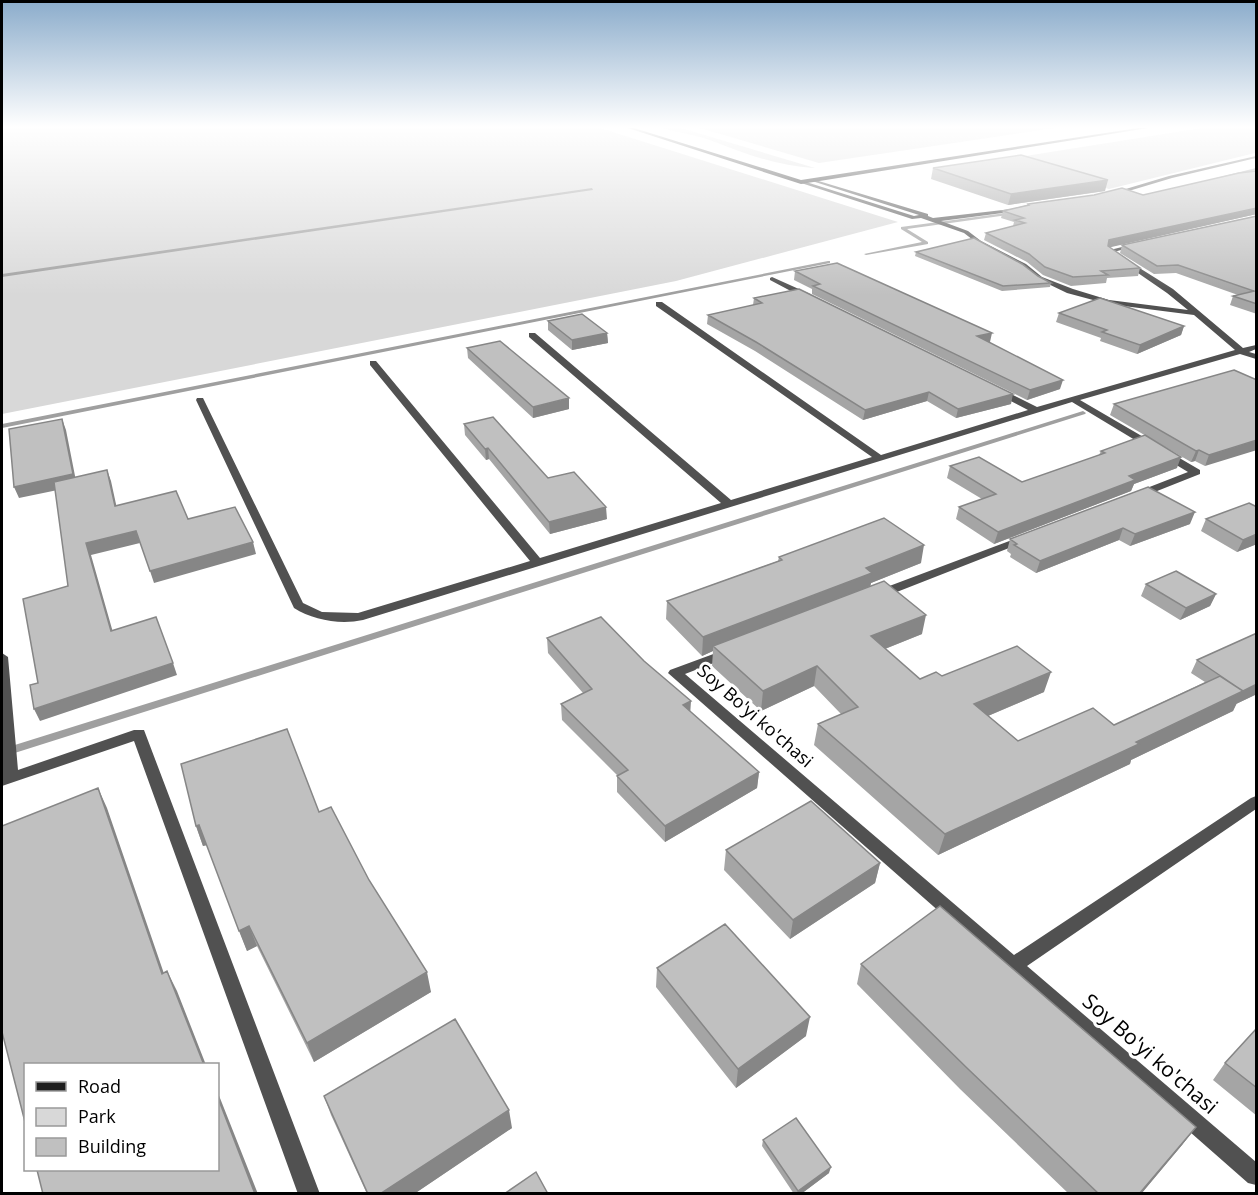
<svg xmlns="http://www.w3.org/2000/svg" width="1258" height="1195" font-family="'Open Sans',sans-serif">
<rect width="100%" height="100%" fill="#fff"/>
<path fill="#d8d8d8" d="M2 128H600L898 222 676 281 2 414Z
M661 128H681L815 168C779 166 748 155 715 142 698 135 679 133 661 128Z
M700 128H1055L819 163Z
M1202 128H1256L1255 153 1109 189 1006 159Z"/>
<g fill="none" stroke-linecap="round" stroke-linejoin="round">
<path fill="#9f9f9f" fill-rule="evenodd" d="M1256 168V170L1218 179 1216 178Z
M592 188 593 190 2 277V274Z
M1013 212 1015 214 907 229 928 242V244L866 255 864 254 922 242 901 229V227Z
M828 261H830V263L2 428V424Z
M1083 411 1086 413 1085 414 2 757V749Z"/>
<path fill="#515151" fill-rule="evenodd" d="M1256 156V158L1172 178 1112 196 1109 194 1169 176Z
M812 179 928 214V216L933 218 1020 208 1018 211 941 221 968 231 981 241 1026 264 1042 277 1073 289 1109 300 1188 310 1167 293 1106 251 1138 243V245L1114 252 1173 289 1243 348 1256 345V349L1249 352 1256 354V359L1240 354 1080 400 1200 470V474L1142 497H1134L1133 495 1134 493 1188 472 1072 402 363 620C340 625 313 620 294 608L196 400 197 398H203L204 400 303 603 322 612 358 613 530 561 370 365V361H376L540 558 721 503 529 337V333H535L731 500 872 457 656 306V302H662L881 455 1028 410 997 394V390H1003L1037 407 1235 350 1194 315 1108 304 1067 293 1038 279 1022 266 977 243 964 233 921 218 912 219 798 182 803 181 914 216 919 215 812 181Z
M772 277 810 294 811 296 804 298 770 280V278Z
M1023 536 1029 539 1027 541 884 597 880 598 874 594 876 591Z
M727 649 732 650 733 653 732 656 685 674 1014 955 1251 798 1256 796V809L1027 966 1256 1162V1185L1248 1183 668 673 670 670Z
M2 653 8 657 18 770 134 730H144L320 1194H298L134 741 2 786V775H3L2 747Z"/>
<path fill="#1e1e1e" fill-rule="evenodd" d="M628 128H634L801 180 1138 128H1148L801 184Z"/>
</g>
<path fill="#a5a5a5" d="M933 168 1105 191 1008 205 931 179Z
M1143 195 1257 214 1109 247 1140 268 1138 276 1107 278 1106 283 1071 286 1043 275 1027 262 984 240 986 233 1013 226 1014 222 1001 218 1003 211 1027 205 1028 204Z
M1257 216V314L1230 305 1233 296 1238 295 1176 273 1154 274 1120 253 1122 245Z
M916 252 1038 276 1051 283 1050 287 1002 291 915 256Z
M795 271 990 342H989L1060 389 1027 400 812 294V289L794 280Z
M754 298 1011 404 956 418 927 401 863 420 755 351 707 324 708 315 753 305Z
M1059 313 1184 326 1181 335 1137 354 1100 341 1101 338 1056 322Z
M548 321 607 333 608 343 572 350 548 330Z
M467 348 569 409 533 418 468 358Z
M1257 380 1205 466 1195 461 1191 462 1110 415 1114 404Z
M464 424 548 478 607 519 550 534 489 459 486 460 465 435Z
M1101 451 1177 468 1134 484 1131 491 994 544 956 519 959 507 982 499 947 478 950 466 1022 482 1099 455Z
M1148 487 1190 524 1130 546 1119 540 1036 573 1010 557 1011 554 1007 551 1010 539Z
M1206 519 1257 544 1237 552 1201 531Z
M779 557 921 563 871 583 870 587 922 634 885 649 920 679 942 676 1044 692 988 716 1018 741 1114 725 1205 682 1191 673 1197 660 1257 633V694L1236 704 1233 711 1131 760 1130 764 938 855 814 745 818 724 841 714 814 686 761 711 712 666 713 651 702 656 666 619 667 601 778 561Z
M1146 584 1216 594 1210 606 1180 620 1141 596Z
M547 638 690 711 759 772 757 788 665 842 617 792V776H618L562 720 561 704 583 693 548 653Z
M196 826 369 880 431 992 314 1062 257 946 247 951 207 845 203 846Z
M726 850 880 863 875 883 790 939 724 870Z
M861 964 1196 1127 1182 1145 1141 1194H1069L960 1089 857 984Z
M657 968 806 1036 736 1088 656 987Z
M1257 1028V1116L1213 1080 1225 1063Z
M324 1096 512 1128 414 1194H367L331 1115Z
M763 1140 829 1173 801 1194H794L762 1146Z"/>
<path fill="#868686" d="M1108 180 1105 191 1008 205 1011 194Z
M1257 208V214L1107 248 1109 240Z
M1184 326 1181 335 1137 354 1140 345Z
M607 333 608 343 572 350V340Z
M992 333 990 342 975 345 977 336Z
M1063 380 1060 389 1027 400 1030 390Z
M929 392 927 401 863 420 865 410Z
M1013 394 1011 404 956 418 958 409Z
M569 398V409L533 418V407Z
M62 419 66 430 77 486 19 498 14 487Z
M1257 440V450L1205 466 1209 455Z
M488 448 489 459 486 460 485 449Z
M1199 450 1195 461 1191 462 1196 451Z
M1181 457 1177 468 1134 484 1131 491 994 544 998 532 1129 476Z
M107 470 111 481 119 518 115 506Z
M606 507 607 519 550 534 549 522Z
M1195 512 1190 524 1130 546 1135 534Z
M1123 528 1119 540 1036 573 1040 561Z
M136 531 140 543 91 555 116 643 111 631 86 543Z
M1257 534V544L1237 552 1243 540Z
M253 542 256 554 154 583 150 571Z
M924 545 921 563 871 583 869 591 713 646V651L702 656 703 637 866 568Z
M1216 594 1210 606 1180 620 1186 608Z
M926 615 922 634 867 656 871 636Z
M173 663 177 675 40 721 34 709Z
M817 666 814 686 761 711 763 691Z
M1051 672 1044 692 969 724 974 704Z
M1257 684V694L1236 704 1243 691Z
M1243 691 1233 711 1131 760 1130 764 938 855 945 834Z
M691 701 690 716 683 705Z
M759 772 757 788 665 842V826Z
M98 788 107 808 171 994 162 974Z
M199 825 207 845 203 846 196 826Z
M880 863 875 883 790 939 793 920Z
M249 926 257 946 247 951 239 931Z
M167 971 177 991 206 1065H204Z
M427 972 431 992 314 1062 307 1043Z
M810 1017 806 1036 736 1088 738 1069Z
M218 1093 258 1194H255L218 1098Z
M509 1110 512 1128 414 1194H380Z
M1196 1127 1182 1145 1141 1194H1139Z
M831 1167 829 1173 801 1194H797L798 1191Z"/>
<path fill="#c0c0c0" stroke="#868686" stroke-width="1.5" d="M1021 155 1108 180 1011 194 933 168Z
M1256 171 1257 208 1109 240 1108 246 1140 268 1101 271 1108 275 1073 277 1045 267 1029 254 986 233 1025 223 1015 220 1024 218 1003 211 1029 205 1028 204 1094 195 1122 188 1143 195 1239 173Z
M1257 216V304L1233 296 1254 291 1178 265 1157 266 1122 245Z
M974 238 1022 264 1038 276 1051 283 1003 286 916 252Z
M837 263 992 333 977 336 1063 380 1030 390 813 286 820 284 795 271Z
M799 289 1013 394 958 409 929 392 865 410 756 342 708 315 762 303 754 298Z
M1100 298 1184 326 1140 345 1102 332 1107 330 1059 313Z
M582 314 607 333 572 340 548 321Z
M500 341 569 398 533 407 467 348Z
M1234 370 1257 380V440L1209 455 1199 450 1196 451 1114 404Z
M493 417 548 478 574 472 606 507 549 522 488 448 485 449 464 424Z
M62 419 73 474 14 487 9 429Z
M1145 435 1181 457 1129 476 1135 480 998 532 959 507 996 494 950 466 979 457 1022 482 1105 453 1101 451Z
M107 470 115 506 176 491 188 519 235 507 253 542 150 571 136 531 86 543 111 631 156 617 173 663 34 709 30 685 38 683 23 599 68 586 54 482Z
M1148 487 1195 512 1135 534 1123 528 1040 561 1014 545 1017 544 1010 539Z
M1249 503 1257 507V534L1243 540 1206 519Z
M884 518 924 545 866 568 872 573 703 637 667 601 782 560 779 557Z
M1176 571 1216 594 1186 608 1146 584Z
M884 581 926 615 871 636 920 679 936 672 942 676 1017 646 1051 672 974 704 1018 741 1093 708 1114 725 1220 676 1243 691 1136 742 1139 744 945 834 818 724 858 707 817 666 763 691 713 646Z
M601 617 644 661 691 701 683 705 759 772 665 826 617 776 628 770 561 704 592 689 547 638Z
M1257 633V684L1243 691 1197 660Z
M287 729 319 812 331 807 369 880 427 972 307 1043 249 926 239 931 199 825 196 826 181 764Z
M98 788 162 974 167 971 204 1065H26V1126L2 1032V826Z
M811 801 880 863 793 920 726 850Z
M940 906 1196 1127 1139 1194H1099L968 1069 861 964Z
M725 924 810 1017 738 1069 657 968Z
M455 1019 509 1110 380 1194H368L324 1096Z
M1257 1028V1088L1225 1063Z
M218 1098 255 1194H43L37 1170H218Z
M796 1118 831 1167 798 1191 763 1140Z
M536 1172 548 1194H504Z"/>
<linearGradient id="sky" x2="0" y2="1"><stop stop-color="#8baccb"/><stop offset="0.43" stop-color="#fff"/><stop offset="1" stop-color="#fff" stop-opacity="0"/></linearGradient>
<rect width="1258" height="295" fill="url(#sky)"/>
<g text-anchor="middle" stroke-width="6" stroke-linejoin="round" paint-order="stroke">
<g font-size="18" fill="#000" stroke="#fff">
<text transform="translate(755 716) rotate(41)" y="6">Soy Bo'yi ko'chasi</text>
</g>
<g font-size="21" fill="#000" stroke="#fff">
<text transform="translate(1150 1054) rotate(41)" y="7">Soy Bo'yi ko'chasi</text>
</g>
</g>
<rect width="1258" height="1195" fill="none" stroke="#000000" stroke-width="6"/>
<rect x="24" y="1063" width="195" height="108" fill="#ffffff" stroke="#999999" stroke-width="1.5"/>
<rect x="36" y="1082" width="30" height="9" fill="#1e1e1e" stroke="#999999" stroke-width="1.5"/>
<text x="78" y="1093" font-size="18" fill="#000000">Road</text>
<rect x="36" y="1108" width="30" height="18" fill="#d8d8d8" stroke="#999999" stroke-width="1.5"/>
<text x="78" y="1123" font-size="18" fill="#000000">Park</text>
<rect x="36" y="1138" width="30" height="18" fill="#c0c0c0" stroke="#999999" stroke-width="1.5"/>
<text x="78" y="1153" font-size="18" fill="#000000">Building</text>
</svg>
